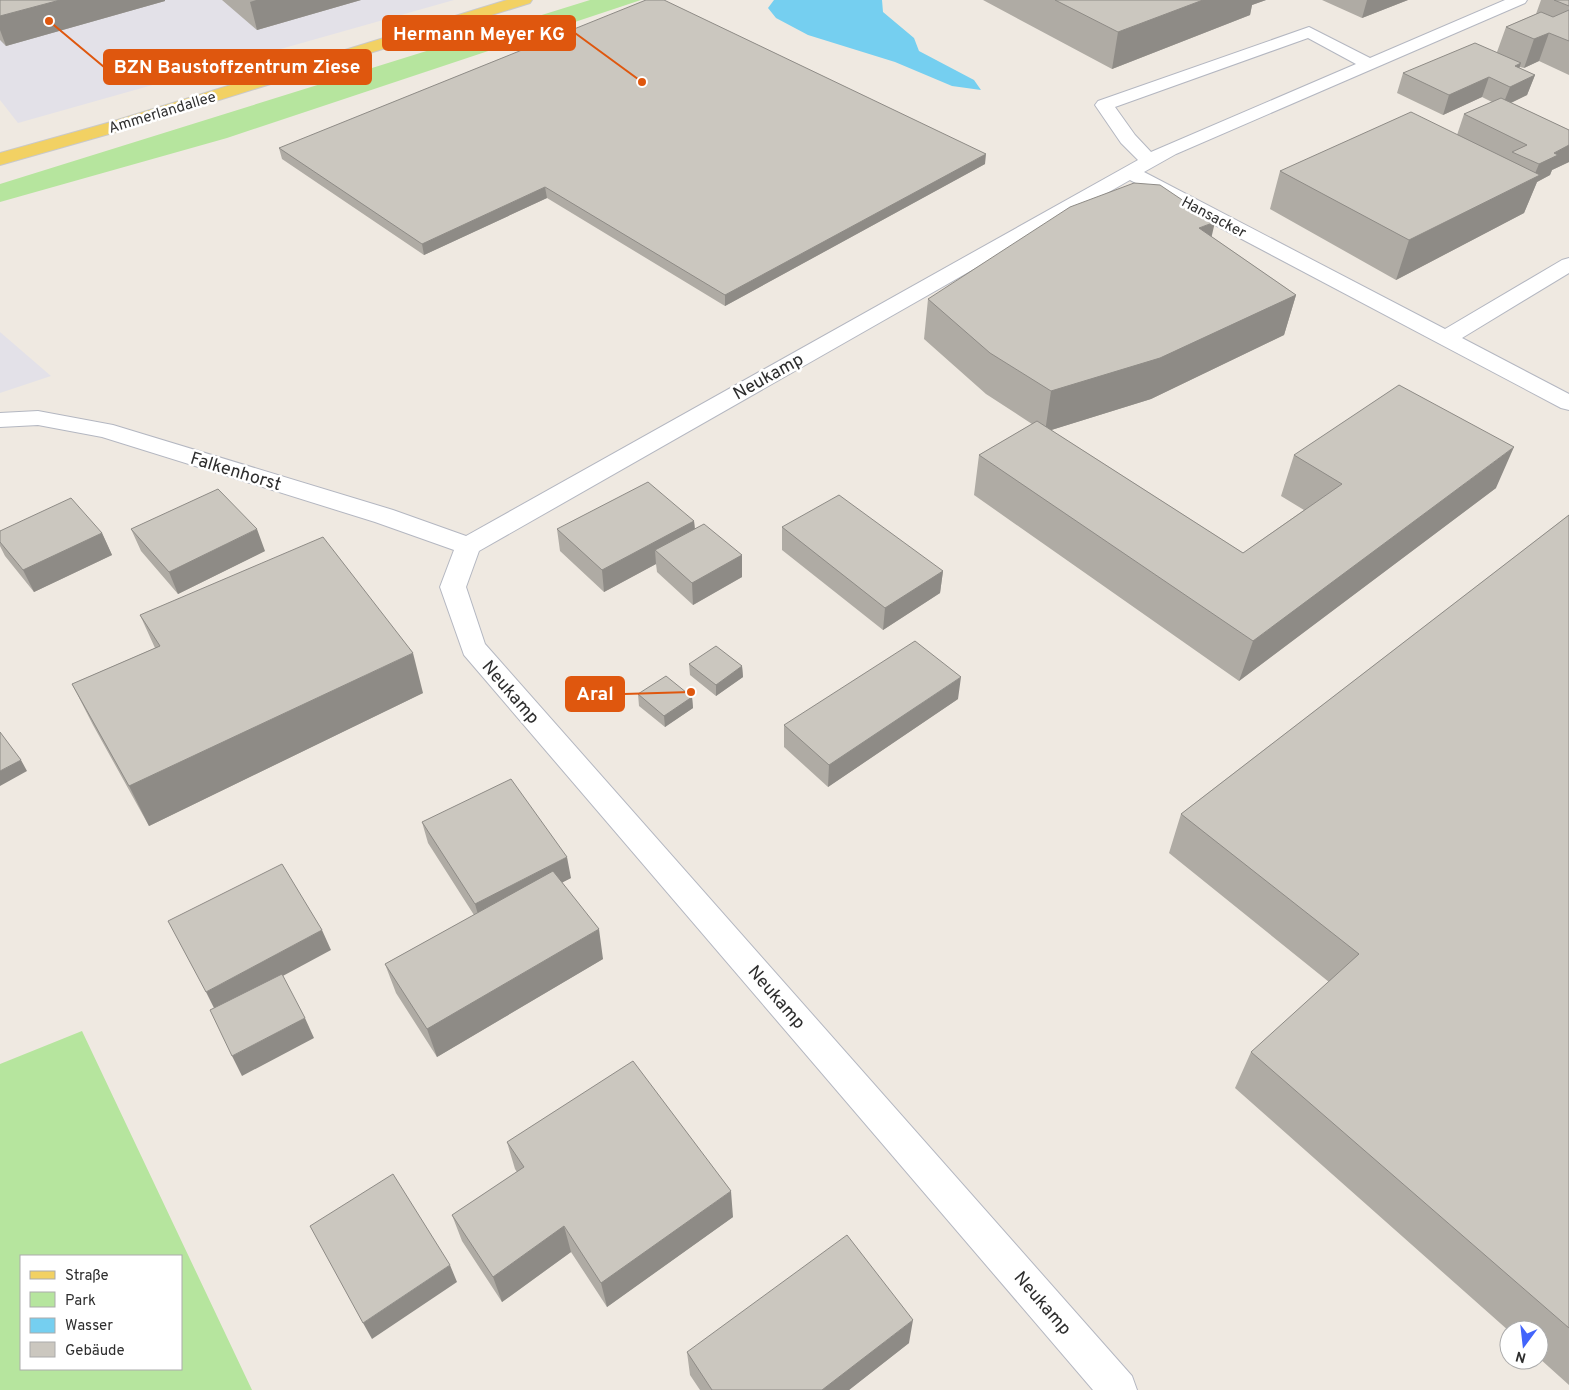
<svg xmlns="http://www.w3.org/2000/svg" width="1569" height="1390" font-family="Overpass,sans-serif">
<rect width="100%" height="100%" fill="#efe9e1"/>
<path fill="#e3e1e8" d="M0 0H454L18 123 0 100Z
M0 332 51 376 0 393Z"/>
<path fill="#b6e59e" fill-rule="evenodd" d="M590 0H641L227 138 0 202V184Z
M82 1031 252 1390H0V1064ZM21 1256H181V1369H21Z"/>
<path fill="#75cff0" d="M774 0H882L883 12 914 38 919 51 974 80 981 90 952 86 895 62 808 35 776 18 768 8Z"/>
<g fill="none" stroke-linecap="round" stroke-linejoin="round">
<g stroke="#b4b7c1" stroke-width="2">
<path id="minor" d="M1505 0H1527L1525 3 1176 154 1144 172 1445 329 1562 260 1569 258V273L1462 338 1569 394V410L1561 408 1130 180 479 551 466 587 485 644 1132 1376 1137 1390H1093L464 655 440 587 454 550 375 522 102 437 38 425 0 427V413L38 411 113 425 393 510 466 536 1138 160 1121 143 1095 105 1098 101 1309 27 1370 58ZM1308 38 1356 64 1151 152 1135 135 1115 107Z"/>
</g>
<g stroke="#c9c9c9" stroke-width="2">
<path id="major" d="M507 0H532L530 3 123 130 0 165V153L111 122Z"/>
</g>
<use href="#minor" fill="#fff" fill-rule="evenodd"/>
<use href="#major" fill="#f2d163" fill-rule="evenodd"/>
</g>
<path fill="#afaba4" d="M0 0H165V1L6 46 0 40Z
M222 0H361L257 30Z
M983 0H1266L1252 5 1250 15 1112 69Z
M1322 0H1408L1362 18Z
M1541 0H1569V75L1539 61 1524 68 1520 67 1519 68 1535 75 1527 95 1511 103 1569 130V162L1552 170 1550 175 1537 182 1524 213 1396 280 1270 209 1280 171 1457 135 1464 114 1492 102 1482 97 1443 115 1397 93 1403 73 1497 52 1506 27 1536 14Z
M279 148 985 164 725 306 547 198 424 255 282 159Z
M1212 237 1296 295 1284 335 1151 399 1051 430 1243 553 1304 510 1281 496 1294 455 1496 488 1239 681 974 495 979 455 1032 424 986 394 924 339 928 299Z
M1569 515V1385L1539 1358V1330H1509V1331L1235 1088 1251 1052 1329 982 1169 853 1181 814Z
M694 521 695 529 742 555V577L693 605 657 572 656 564 604 592 560 551 557 529Z
M782 527 943 571 940 593 883 630 782 550Z
M131 529 265 551 178 594 141 551Z
M102 533 112 555 34 592 5 556 0 546V542Z
M140 615 423 693 149 826 93 725 72 684 155 648Z
M689 664 742 666 743 677 716 696 690 675Z
M638 694 692 697 693 708 665 727 639 706Z
M958 699 828 787 784 747V725Z
M422 822 571 878 562 882 603 959 437 1057 396 993 385 964 474 915 428 843Z
M507 1142 733 1217 607 1307 571 1252 502 1302 462 1241 452 1215 517 1172 515 1169Z
M909 1343 849 1390H700L690 1375 687 1352Z"/>
<path fill="#8e8b86" d="M60 0H165V1L6 46 0 30V16Z
M256 0H361L257 30 250 2Z
M1203 0H1266L1252 5 1250 15 1112 69 1118 32Z
M1367 0H1408L1362 18Z
M1549 33 1539 61 1524 68 1534 39Z
M1521 63 1514 83 1507 86 1515 66Z
M1535 75 1527 95 1502 107 1510 87Z
M1489 77 1482 97 1443 115 1449 95Z
M1569 145V162L1552 170 1550 175 1537 182 1524 213 1396 280 1409 240 1533 178 1539 164 1554 153Z
M986 154 985 164 725 306V295Z
M545 187 547 198 424 255 422 244Z
M1215 222 1206 261 1199 228Z
M1296 295 1284 335 1151 399 1045 432 1051 391Z
M1514 447 1496 488 1239 681 1253 641Z
M694 521 696 543 655 550 656 564 604 592 602 570Z
M257 529 265 551 178 594 169 572Z
M102 533 112 555 34 592 23 570Z
M742 555V577L693 605 692 583Z
M943 571 940 593 883 630 885 608Z
M413 653 423 693 149 826 129 786Z
M742 666 743 677 716 696V685Z
M961 677 958 699 828 787 829 765Z
M692 697 693 708 665 727 664 716Z
M21 760 27 771 0 786V771Z
M567 857 571 878 481 925 475 904Z
M599 929 603 959 437 1057 427 1029Z
M322 930 331 950 216 1012 206 992Z
M305 1018 314 1038 242 1076 232 1056Z
M731 1191 733 1217 607 1307 601 1283Z
M564 1226 571 1252 502 1302 493 1277Z
M450 1265 457 1282 372 1339 363 1323Z
M913 1320 909 1343 849 1390H822Z"/>
<path fill="#cbc7bf" stroke="#8e8b86" d="M0 0H60L0 16Z
M646 0H664L986 154 725 295 545 187 422 244 279 148Z
M1055 0H1203L1118 32Z
M1554 0H1569V6Z
M1569 10V41L1549 33 1534 39 1506 27 1541 12 1553 17Z
M1475 43 1521 63 1515 66 1535 75 1510 87 1489 77 1449 95 1403 73Z
M1501 98 1569 130V145L1554 153 1558 155 1539 164 1512 152 1527 145 1464 114Z
M1411 112 1540 175 1409 240 1280 171Z
M1134 183 1160 185 1215 222 1199 228 1296 295 1160 358 1051 391 990 353 928 299 1070 207Z
M1399 385 1514 447 1253 641 979 455 1037 421 1243 553 1342 484 1294 455Z
M648 482 694 521 602 570 557 529Z
M218 489 257 529 169 572 131 529Z
M839 495 943 571 885 608 782 527Z
M71 498 102 533 23 570 0 542V531Z
M1569 515V1328L1251 1052 1359 954 1181 814Z
M704 524 742 555 692 583 655 550Z
M323 537 413 653 129 786 72 684 160 646 140 615Z
M915 641 961 677 829 765 784 725Z
M716 646 742 666 716 685 689 664Z
M666 676 692 697 664 716 638 694Z
M0 732 21 760 0 771Z
M511 779 567 857 475 904 422 822Z
M282 864 322 930 206 992 168 921Z
M553 871 599 929 427 1029 385 964Z
M282 974 305 1018 232 1056 210 1010Z
M633 1061 731 1191 601 1283 564 1226 493 1277 452 1215 524 1167 507 1142Z
M393 1174 450 1265 363 1323 310 1226Z
M847 1235 913 1320 822 1390H712L687 1352Z"/>
<g text-anchor="middle" stroke-width="5" stroke-linejoin="round" paint-order="stroke">
<g font-size="15" fill="#2e2e2e" stroke="#fff">
<text transform="translate(162 112) rotate(-17)" y="5">Ammerlandallee</text>
<text transform="translate(1214 217) rotate(28)" y="5">Hansacker</text>
</g>
<g font-size="18" fill="#2e2e2e" stroke="#fff">
<text transform="translate(768 376) rotate(-29)" y="6">Neukamp</text>
<text transform="translate(236 471) rotate(17)" y="6">Falkenhorst</text>
<text transform="translate(511 692) rotate(49)" y="6">Neukamp</text>
<text transform="translate(777 997) rotate(49)" y="6">Neukamp</text>
<text transform="translate(1043 1303) rotate(49)" y="6">Neukamp</text>
</g>
</g>
<path fill="none" stroke="#df570e" stroke-width="2" d="M642 82L575 33M49 21L104 67M691 692L624 694"/>
<g fill="#df570e" stroke="#fff" stroke-width="2">
<circle cx="642" cy="82" r="5"/>
<circle cx="49" cy="21" r="5"/>
<circle cx="691" cy="692" r="5"/>
</g>
<g fill="#df570e" stroke="#df570e" stroke-width="2">
<rect x="383" y="16" width="192" height="34" rx="5"/>
<rect x="104" y="50" width="267" height="34" rx="5"/>
<rect x="566" y="677" width="58" height="34" rx="5"/>
</g>
<g font-size="19" text-anchor="middle" font-weight="bold" fill="#fff">
<text x="479" y="40">Hermann Meyer KG</text>
<text x="237" y="73">BZN Baustoffzentrum Ziese</text>
<text x="595" y="700">Aral</text>
</g>
<rect x="20" y="1255" width="162" height="115" fill="#ffffff" stroke="#ababab"/>
<rect x="30" y="1271" width="25" height="8" fill="#f2d163" stroke="#ababab"/>
<text x="65" y="1280" font-size="15" fill="#2e2e2e">Straße</text>
<rect x="30" y="1292" width="25" height="15" fill="#b6e59e" stroke="#ababab"/>
<text x="65" y="1305" font-size="15" fill="#2e2e2e">Park</text>
<rect x="30" y="1318" width="25" height="15" fill="#75cff0" stroke="#ababab"/>
<text x="65" y="1330" font-size="15" fill="#2e2e2e">Wasser</text>
<rect x="30" y="1342" width="25" height="15" fill="#cbc7bf" stroke="#ababab"/>
<text x="65" y="1355" font-size="15" fill="#2e2e2e">Gebäude</text>
<g transform="translate(1524 1345) rotate(195)"><circle r="24" fill="#ffffff" stroke="#ababab"/>
<path d="M0-4L9 19L0 12L-9 19Z" fill="#4264fb"/>
<text y="-8" font-size="14" font-weight="bold" text-anchor="middle" fill="#2e2e2e">N</text>
</g>
</svg>
